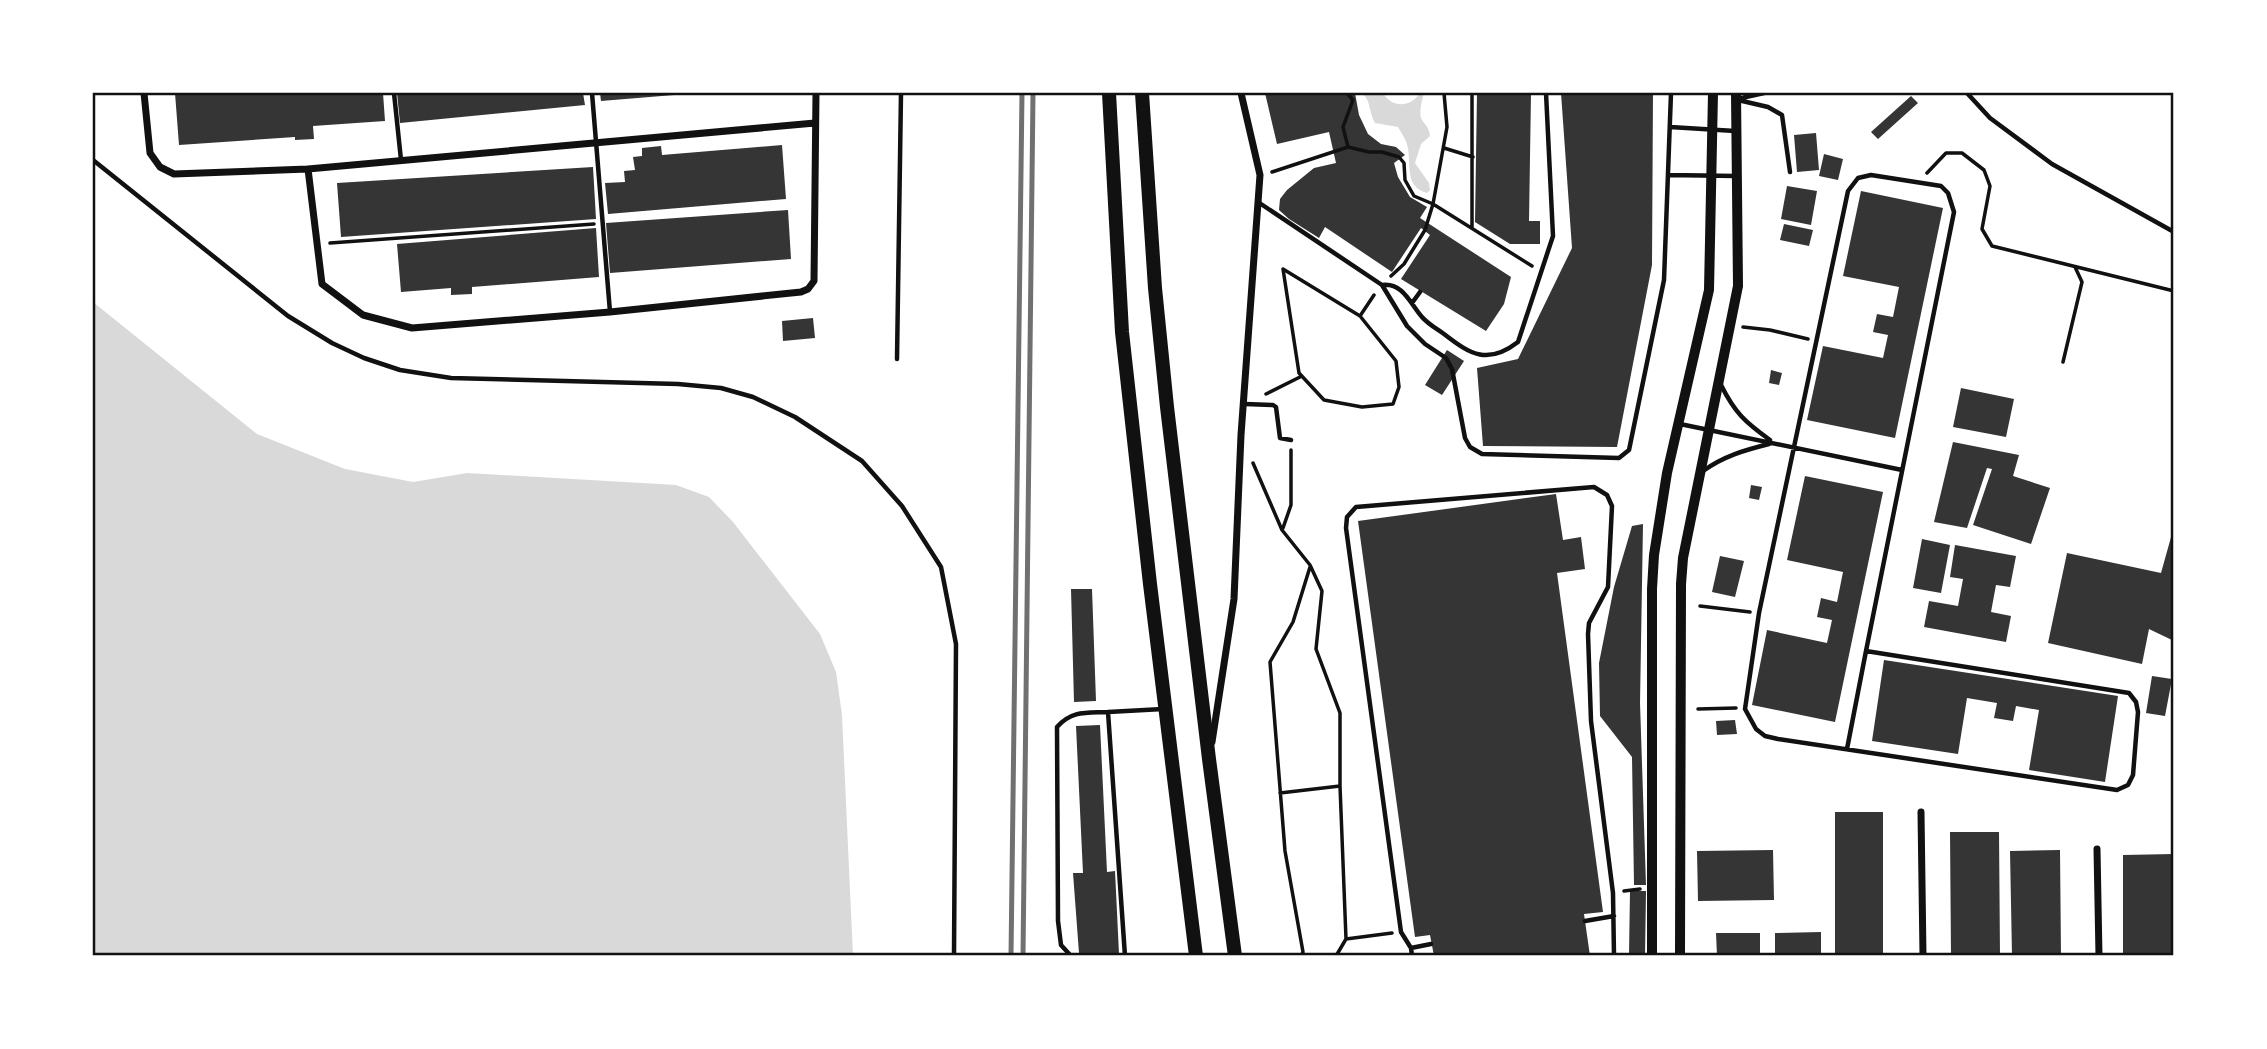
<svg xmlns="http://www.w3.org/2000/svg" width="2267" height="1049" font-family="'IBM Plex Sans',sans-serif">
<rect width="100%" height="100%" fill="#fff"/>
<path fill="#d9d9d9" d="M1362 93H1383C1392 108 1410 108 1420 93H1424C1422 99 1419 112 1421 118 1425 126 1429 126 1430 136L1421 144 1415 163 1429 183 1430 190 1427 193C1405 187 1411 167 1408 148 1407 141 1402 134 1398 127L1375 123C1369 113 1371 100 1362 93Z
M93 302 257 434 345 469 413 482 467 473 676 485 709 497 733 522 820 634 836 672 842 715 853 956H93Z"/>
<path fill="#353535" d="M175 93H383L385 121 313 126 314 139 295 140V137L179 145Z
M397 93H583L585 105 400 123Z
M600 93H674V95L601 101Z
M1265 93H1355L1359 115 1368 134 1381 144 1396 147 1405 155 1394 163 1398 177 1410 197 1427 207 1420 218 1511 277 1504 304 1486 331 1401 279 1430 235 1421 228 1392 272 1325 227 1319 238 1289 219 1279 210 1280 199 1287 190 1314 168 1336 163 1329 132 1277 144Z
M1477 93H1531L1529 221H1540V244H1510L1475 222Z
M1561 93H1653L1652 265 1617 447 1483 446 1477 368 1518 359 1572 248Z
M1911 96 1918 103 1878 139 1871 132Z
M1816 133 1819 170 1797 172 1794 135Z
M782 145 786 199 608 214 605 183 625 182 624 171 635 170 633 157 642 156V148L661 146 662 155Z
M1824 154 1843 159 1838 180 1819 176Z
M593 167 596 219 341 237 337 183Z
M1787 186 1817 191 1811 225 1781 219Z
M1861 191 1943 208 1895 438 1807 420 1823 346 1883 358 1888 335 1873 332 1877 314 1893 317 1899 287 1843 276Z
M788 210 791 259 610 273 606 223Z
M1784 224 1813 230 1809 246 1780 240Z
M596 228 599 277 472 287V294L451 295V288L401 292 397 244Z
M813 318 815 338 783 341 782 321Z
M1447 350 1464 361 1442 395 1425 385Z
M1771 370 1782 373 1779 385 1769 383Z
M1961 388 2014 399 2006 437 1953 427Z
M1953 442 2019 455 2013 476 2050 488 2031 544 1973 525 1992 469 1987 468 1967 528 1934 522Z
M1805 476 1883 492 1835 722 1752 705 1767 630 1827 643 1832 620 1817 617 1821 598 1837 602 1843 572 1787 560Z
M1751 485 1762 487 1759 500 1749 498Z
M1556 494 1563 540 1581 537 1585 569 1557 573 1603 912 1584 914 1590 956H1434L1430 935 1415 937 1358 521Z
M1643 524 1640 703 1646 885H1634L1632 757 1600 716 1599 663 1614 587 1632 526Z
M2173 530 2174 641 2149 629 2142 664 2048 643 2067 553 2161 573Z
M1922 539 1950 545 1941 593 1913 588Z
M1955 545 2016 556 2010 587 1996 585 1991 612 2011 616 2006 642 1924 627 1929 601 1958 606 1963 579 1950 577Z
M1720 556 1744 561 1735 597 1712 592Z
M1071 589H1092L1096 701 1074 702Z
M1884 660 2118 696 2105 782 2029 770 2039 710 2016 706 2013 721 1994 718 1997 703 1967 698 1958 754 1872 741Z
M2152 676 2172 679 2165 716 2146 713Z
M1735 720 1737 734 1717 735 1716 721Z
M1100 725 1107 872 1115 871 1119 954 1079 953 1073 873H1083L1076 726Z
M1835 812H1883V956H1835Z
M1950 832H1999L2000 956H1951Z
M1773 850 1774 900 1698 901 1697 851Z
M2060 850 2061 956H2012L2010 851Z
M2174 854V956H2123V855Z
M1630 891H1646L1645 956 1629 955Z
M1821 932V956H1775V933Z
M1716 933H1760V956H1717Z"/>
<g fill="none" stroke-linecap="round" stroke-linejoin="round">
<path stroke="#111" stroke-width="3.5" d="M1347 93 1353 100 1343 127 1348 147 1369 152H1382L1399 157 1404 163 1405 180 1414 196 1433 204 1532 266
M1444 148 1473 157
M1272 172 1348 147
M1927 173 1946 153H1962L1984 170 1990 186 1982 229 1992 246 2174 291
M1472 227V93
M330 243 594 224
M1283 269 1360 316 1396 361 1399 387 1393 404 1362 407 1324 400 1299 373Z
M1391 276 1404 264 1425 230 1433 204 1447 127 1444 93
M1360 316 1374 295
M1743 327 1770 330 1808 339
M2063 362 2082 282 2075 267
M1266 394 1302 376
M1253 463 1282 530 1310 565 1322 591 1316 649 1340 713V786L1346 939 1392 933
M1283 528 1291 505V450
M1700 606 1750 612
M1698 709 1736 708
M1280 793 1340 786
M1624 891 1640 889
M1301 956 1303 952 1285 851 1270 662 1293 622 1310 567
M1336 956 1346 939"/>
<path stroke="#111" stroke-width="4.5" d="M394 93 401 160
M592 93 610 312
M1967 93 1990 118 2052 164 2174 232
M1737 99 1764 93
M1738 100 1768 107 1782 115 1790 172
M1670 127 1735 131
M93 160 288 316 332 343 364 358 400 370 451 378 678 384 721 388 753 397 795 417 862 461 902 506 941 567 956 644 954 956
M1668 175 1736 176
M1871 175 1941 186 1948 193 1954 212 1866 651 2129 693 2136 702 2138 712 2133 775 2128 785 2117 790 1778 739 1765 736 1756 729 1745 709 1759 613 1848 191 1858 178Z
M1258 202 1382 285C1403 282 1411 305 1422 317 1428 324 1437 329 1444 334 1471 355 1488 365 1518 342L1553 236 1546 93
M1382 285 1407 326 1425 344 1446 358 1452 369 1465 438 1470 447 1482 454 1619 458 1629 450 1664 280 1671 93
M1412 303 1420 292
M897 359 901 93
M1721 385C1735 413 1745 422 1770 440
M1245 404 1273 405 1276 407 1280 438 1291 440
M1680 424 1902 470
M1703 471C1724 456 1745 450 1769 444
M1847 749 1866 651
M1585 921 1614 916
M1411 948 1431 944
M1074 956H1071L1061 945 1058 921 1057 727C1072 710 1087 713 1108 712
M1125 956 1108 712 1163 709
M1412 956 1411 948 1401 932 1346 528 1347 517 1356 507 1594 487 1607 495 1612 506 1608 587 1589 623 1588 634 1591 721 1613 893 1614 956"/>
<path stroke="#111" stroke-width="7" d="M144 93 150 153 160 167 174 174 308 169 815 123
M308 169 322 284 363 315 412 328 610 312 801 292 808 289 814 281 816 93
M1212 742 1234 599 1241 435 1260 175 1241 93
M1921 812 1923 956
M2097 849 2099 956"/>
<path stroke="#111" stroke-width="10" d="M1652 956V589L1654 555 1667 473 1709 290 1713 93
M1680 956 1681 584 1683 558 1738 286 1736 93"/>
<path stroke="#111" stroke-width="14" d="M1109 93 1122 332 1150 584 1196 956
M1142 93 1155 288 1167 407 1209 759 1235 956"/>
<path stroke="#707070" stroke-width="5" d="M1011 956 1022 93
M1023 956 1033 93"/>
</g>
<rect width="2267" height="1049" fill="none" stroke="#ffffff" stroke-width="189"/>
<rect x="94" y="94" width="2078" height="860" fill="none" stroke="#111" stroke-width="2.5"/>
</svg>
